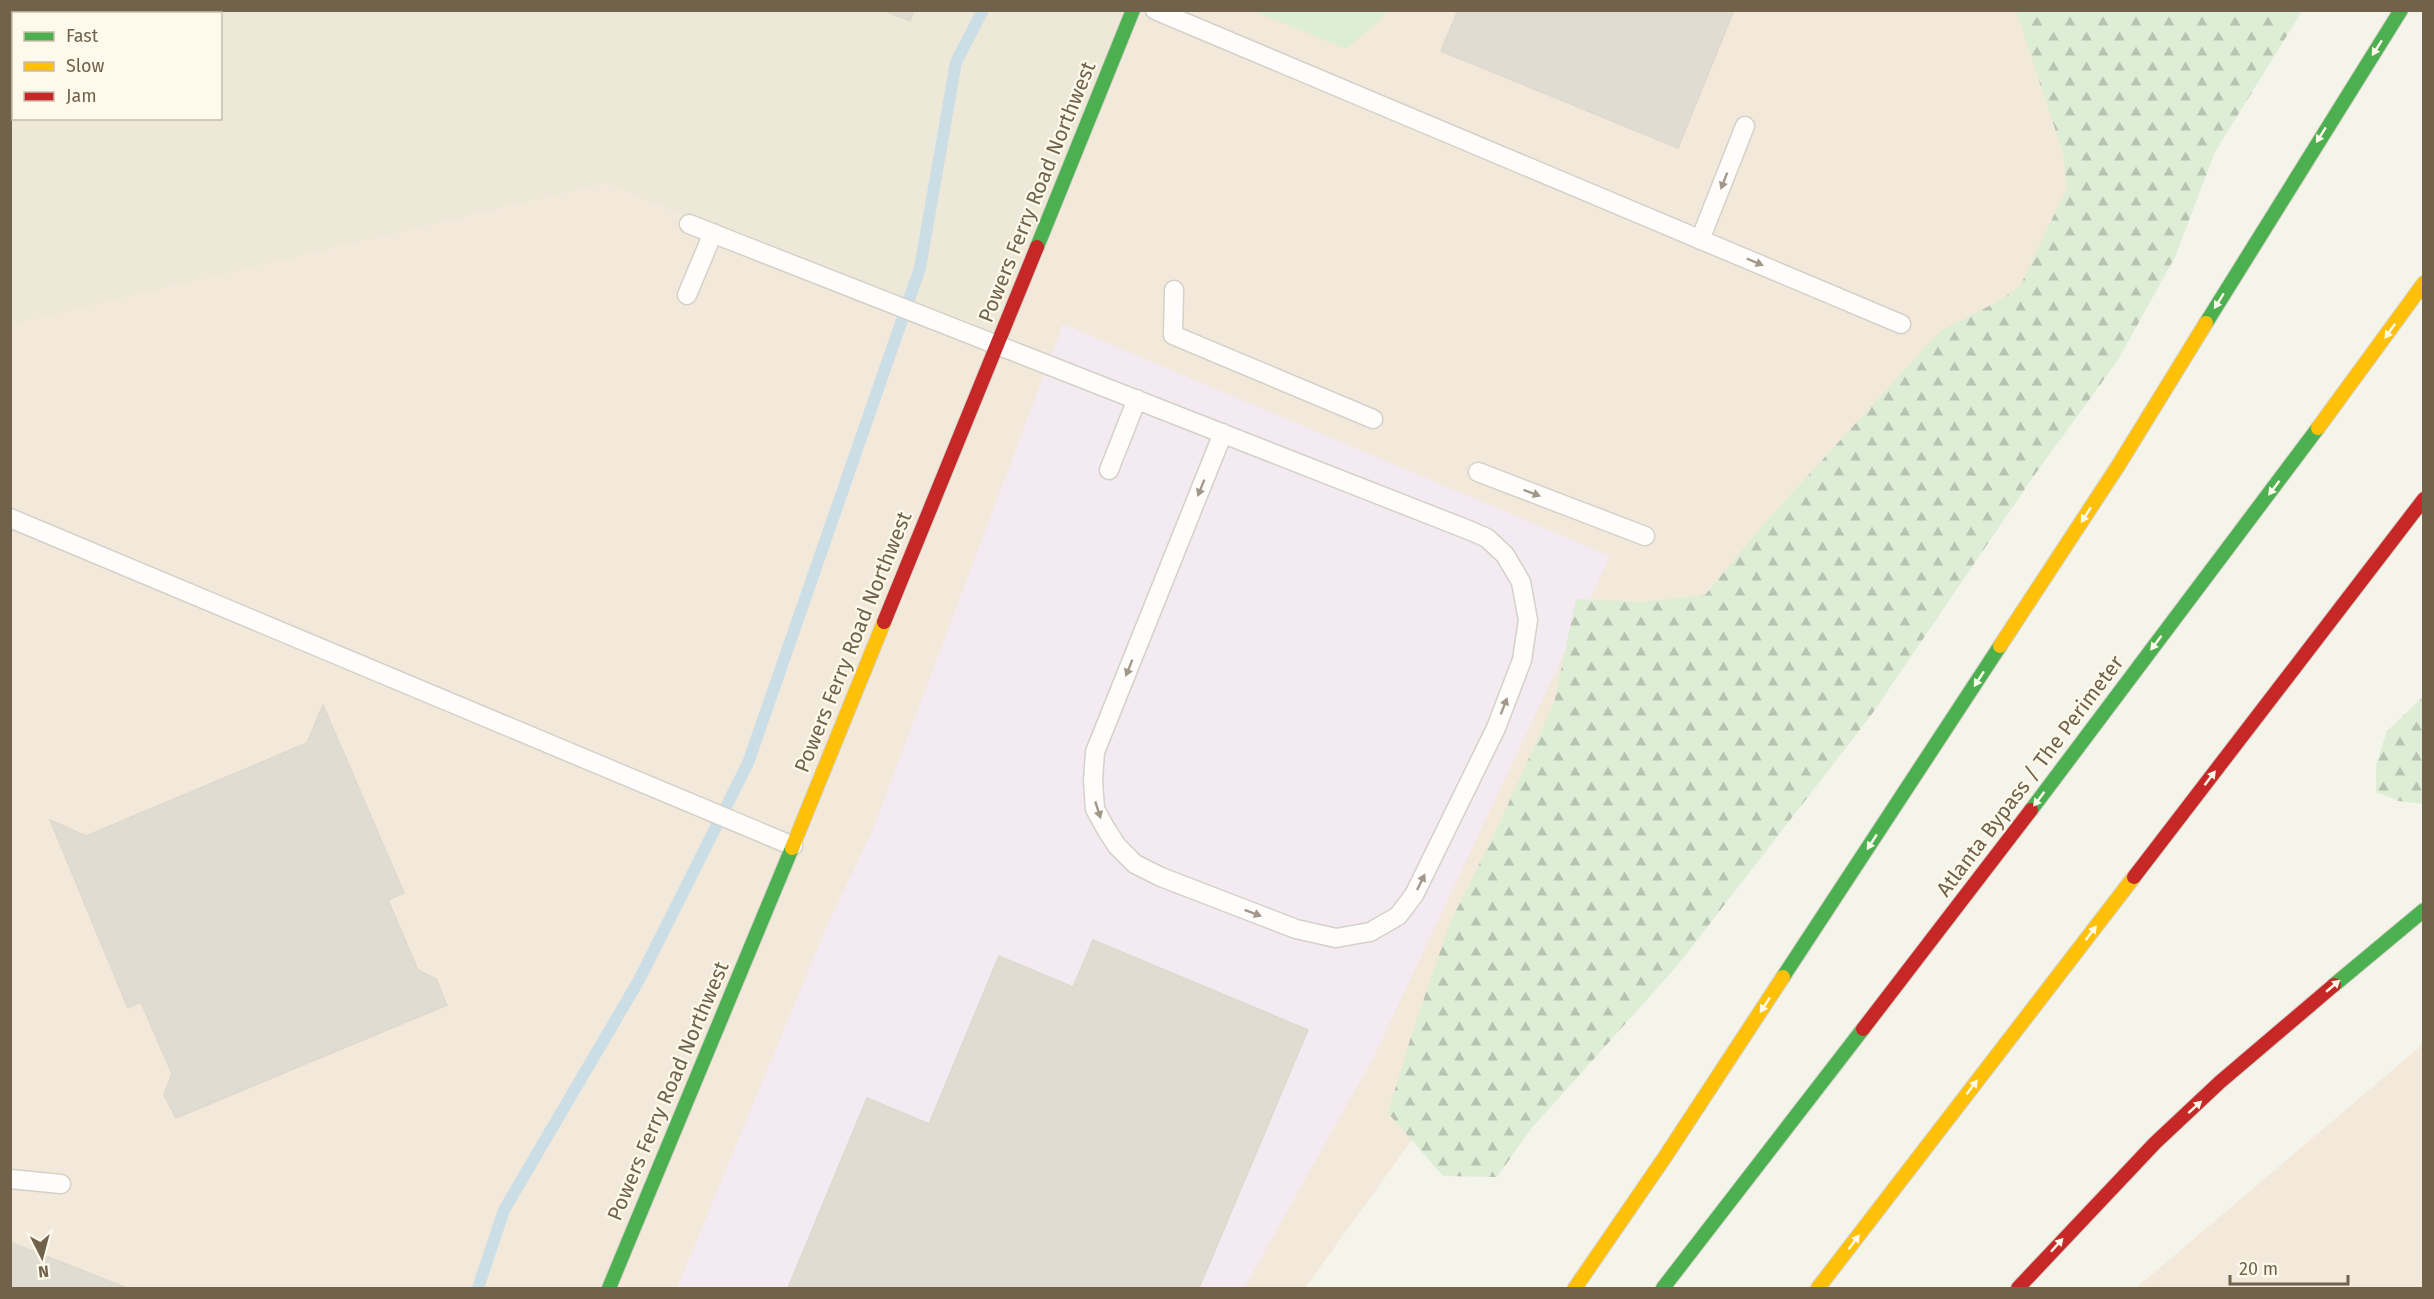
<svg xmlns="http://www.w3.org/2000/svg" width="2434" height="1299" font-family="'Fira Sans',sans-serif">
<defs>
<pattern id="forest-firs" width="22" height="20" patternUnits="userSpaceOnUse" patternTransform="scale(1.5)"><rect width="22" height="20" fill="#deedd6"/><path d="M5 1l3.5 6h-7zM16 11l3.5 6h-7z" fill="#b8c3b0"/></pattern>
</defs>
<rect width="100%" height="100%" fill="#f5f4ea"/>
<path fill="#eee8d8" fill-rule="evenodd" d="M10 11H1139L994 344 606 184 11 325ZM14 14H220V118H14Z"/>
<path fill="#f3e9db" d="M1139 11H2255L1863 516 1305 1288H11L10 325 606 184 994 344Z
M2423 1044V1288H2136Z"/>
<path fill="#f4eaf1" d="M1063 324 1610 556 1373 1058 1244 1288H677L826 928 873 829Z"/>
<path fill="#deedd6" d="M1254 11H1388L1379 21 1346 49Z"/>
<path fill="url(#forest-firs)" d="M2016 11H2302L2215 152 2175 257 2118 360 2031 480 1872 714 1677 966 1531 1129 1497 1177 1443 1176 1388 1113 1412 1033 1450 923 1499 824 1554 703 1576 599 1641 602 1705 595 1761 527 1940 331 1999 301 2020 286 2067 188 2063 153Z
M2423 697V804L2399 801 2376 792V765L2387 731Z"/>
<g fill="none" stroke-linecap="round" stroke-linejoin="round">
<path stroke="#ccdee5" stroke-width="12" d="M478 1288 504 1210 639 980 748 763 920 268 956 62 983 10"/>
</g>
<path fill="#e1dcd1" stroke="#ded8cd" stroke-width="1.5" d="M88 10H132L111 14H89Z
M883 10H914L910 21Z
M1458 10H1734L1678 148 1441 51Z
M323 705 404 893 388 900 418 970 436 979 447 1005 176 1118 164 1095 172 1074 141 1002 128 1008 50 820 86 836 307 743Z
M1093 940 1308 1030 1199 1288H788L867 1098 929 1124 999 956 1073 987Z
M10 1242 127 1288H10Z"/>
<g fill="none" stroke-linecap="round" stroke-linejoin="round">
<g stroke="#d4d1c8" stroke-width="21">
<path id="lane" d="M1155 10 1901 324
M689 224 1471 531 1487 538 1505 555 1521 582 1528 620 1522 660 1496 728 1414 895 1398 916 1370 932 1336 938 1296 929 1161 877 1135 864 1117 846 1106 829 1095 809 1093 781 1095 752 1223 433
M1700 240 1745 126
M1174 290 1173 335 1373 419
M687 295 713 233
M1109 470 1137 399
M1478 472 1645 536
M10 518 793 846
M10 1179 61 1184"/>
</g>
<g stroke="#d5d1c8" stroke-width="16">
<path id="fast" d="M1037 247 1133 10
M2206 323 2401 10
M2031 810 2318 428
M1783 977 2000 646
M2334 985 2424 910
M609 1288 792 848
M1663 1288 1863 1029"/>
</g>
<g stroke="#d5d1c8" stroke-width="16">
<path id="slow" d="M2318 428 2424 283
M2000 646 2118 466 2206 323
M792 848 884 622
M1575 1288 1665 1157 1783 977
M1818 1288 2134 877"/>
</g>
<g stroke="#d5d1c8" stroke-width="16">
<path id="jam" d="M884 622 1037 247
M2134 877 2424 499
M1863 1029 2031 810
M2018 1288 2155 1143 2220 1082 2334 985"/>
</g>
<use href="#lane" stroke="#fefdfc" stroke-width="18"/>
<use href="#fast" stroke="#4caf50" stroke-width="14"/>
<use href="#slow" stroke="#ffc107" stroke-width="14"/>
<use href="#jam" stroke="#c62828" stroke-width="14"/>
</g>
<defs><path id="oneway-solid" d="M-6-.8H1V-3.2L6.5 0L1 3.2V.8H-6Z" transform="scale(1.5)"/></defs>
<g fill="#fefaeb">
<use href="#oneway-solid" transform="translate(2377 48) rotate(123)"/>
<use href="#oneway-solid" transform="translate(2321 135) rotate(122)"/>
<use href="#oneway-solid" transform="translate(2219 301) rotate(122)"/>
<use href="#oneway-solid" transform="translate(2390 331) rotate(125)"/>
<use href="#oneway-solid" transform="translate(2274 488) rotate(127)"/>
<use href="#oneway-solid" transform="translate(2086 515) rotate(123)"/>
<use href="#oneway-solid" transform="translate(2156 643) rotate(127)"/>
<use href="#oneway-solid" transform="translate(1979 679) rotate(123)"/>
<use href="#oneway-solid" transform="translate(2210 778) rotate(-53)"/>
<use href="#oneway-solid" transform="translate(2039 799) rotate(127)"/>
<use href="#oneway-solid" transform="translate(1872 842) rotate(123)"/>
<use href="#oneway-solid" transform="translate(2091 933) rotate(-53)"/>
<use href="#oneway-solid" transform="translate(2333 986) rotate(-40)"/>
<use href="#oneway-solid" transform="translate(1765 1005) rotate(123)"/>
<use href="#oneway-solid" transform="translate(1972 1087) rotate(-53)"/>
<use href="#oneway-solid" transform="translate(2195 1107) rotate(-42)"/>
<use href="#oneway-solid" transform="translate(1854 1242) rotate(-53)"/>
<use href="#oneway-solid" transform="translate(2057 1245) rotate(-48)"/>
</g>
<g fill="#a2988a">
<use href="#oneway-solid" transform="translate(1724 181) rotate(111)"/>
<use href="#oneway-solid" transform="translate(1755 262) rotate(23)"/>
<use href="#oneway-solid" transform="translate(1201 488) rotate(112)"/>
<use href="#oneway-solid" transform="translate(1532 493) rotate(21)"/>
<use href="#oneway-solid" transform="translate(1129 668) rotate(112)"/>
<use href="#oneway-solid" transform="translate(1504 706) rotate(-69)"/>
<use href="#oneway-solid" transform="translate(1098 810) rotate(72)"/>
<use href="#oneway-solid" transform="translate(1421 882) rotate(-64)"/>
<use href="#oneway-solid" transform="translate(1253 913) rotate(21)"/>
</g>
<g text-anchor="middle" stroke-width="4.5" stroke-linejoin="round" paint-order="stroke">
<g font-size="21" fill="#71624c" stroke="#fefaeb">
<text transform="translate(1037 192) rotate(-68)" y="7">Powers Ferry Road Northwest</text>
<text transform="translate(853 642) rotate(-68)" y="7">Powers Ferry Road Northwest</text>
<text transform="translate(2030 776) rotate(-53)" y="7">Atlanta Bypass / The Perimeter</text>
<text transform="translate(668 1091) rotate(-67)" y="7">Powers Ferry Road Northwest</text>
</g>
</g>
<rect width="2434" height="1299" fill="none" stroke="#71624c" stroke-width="24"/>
<rect x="12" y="12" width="210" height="108" fill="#fefaeb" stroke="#c6bdab" stroke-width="1.5"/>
<rect x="24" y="32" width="30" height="9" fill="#4caf50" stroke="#c6bdab" stroke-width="1.5"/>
<text x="66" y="42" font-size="18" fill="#71624c">Fast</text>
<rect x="24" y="62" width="30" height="9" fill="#ffc107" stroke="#c6bdab" stroke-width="1.5"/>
<text x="66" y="72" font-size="18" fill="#71624c">Slow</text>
<rect x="24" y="92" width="30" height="9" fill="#c62828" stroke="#c6bdab" stroke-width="1.5"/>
<text x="66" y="102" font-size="18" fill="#71624c">Jam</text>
<g transform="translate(42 1257) rotate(174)" stroke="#fefaeb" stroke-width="4.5" paint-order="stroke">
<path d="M0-4.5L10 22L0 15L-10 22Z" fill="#71624c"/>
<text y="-9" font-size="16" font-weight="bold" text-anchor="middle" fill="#71624c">N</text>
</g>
<path d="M2230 1275v9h118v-9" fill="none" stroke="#71624c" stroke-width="3"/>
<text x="2239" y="1275" font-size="18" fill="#71624c" stroke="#fefaeb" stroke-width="4.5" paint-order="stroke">20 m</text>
</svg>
